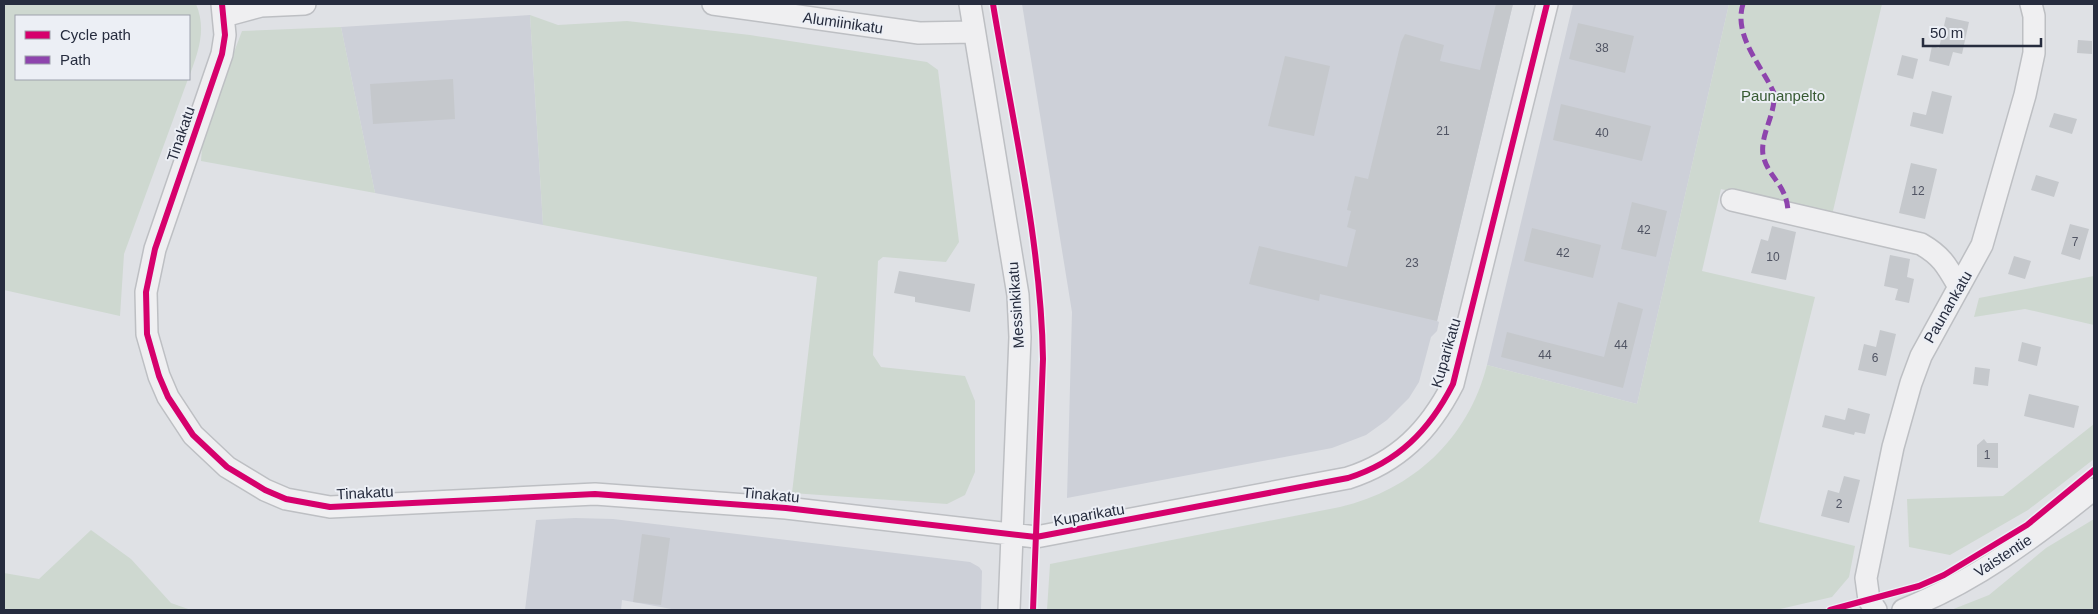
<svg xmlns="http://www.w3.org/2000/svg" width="2098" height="614" font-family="Arial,sans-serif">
<rect width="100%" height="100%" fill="#dfe1e5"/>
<path fill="#cdd0d8" d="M1022 4H1513L1437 321 1439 322 1437 331 1431 337 1419 382 1409 398 1387 420 1366 435 1332 448 1067 498 1072 312Z
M1573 4H1729L1637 404 1487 365Z
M530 15 543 225 375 193 341 27Z
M575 518 613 519 970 562 979 567 982 571 981 610H677L622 600 621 610H525L536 520Z"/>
<path fill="#ced8d0" d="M4 4H196C207 30 198 52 189 77V16H16V79H188L124 254 120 316 4 290Z
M1729 4H1882L1832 215 1721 189 1702 271 1815 297 1759 522 1855 546 1849 577 1832 597 1776 610H1047L1050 564 1340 507C1413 490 1468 439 1487 365L1637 404Z
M530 15 558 25 627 21 750 35 927 62 938 70 959 242 946 262 883 257 878 261 873 355 881 367 965 376 975 401V472L965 495 947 504 792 493 817 277 543 225Z
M341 27 375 193 201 161 203 134 242 31Z
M2094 276V325L2025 309 1974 317 1979 298Z
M2094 424V459L2028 510 1950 555 1909 547 1907 499 2003 496Z
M2094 519V610H1951L1989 595 2046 548Z
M91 530 131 559 171 603 191 610H4V573L39 579Z"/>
<path fill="#c5c8cc" d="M1496 4H1513L1437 321 1320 294 1319 301 1249 284 1259 246 1347 267 1356 230 1347 227 1351 211 1347 210 1355 176 1368 179 1401 42 1405 34 1444 45 1440 61 1480 70Z
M1946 17 1969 22 1962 54 1953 52 1949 66 1929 61 1932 46 1939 48Z
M1578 23 1634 36 1625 73 1569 59Z
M2078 40 2092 41V54L2077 53Z
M1902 55 1918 59 1913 79 1897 75Z
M1285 56 1330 66 1314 136 1268 126Z
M453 79 455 119 373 124 370 84Z
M1932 91 1952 96 1943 134 1910 126 1913 112 1926 115Z
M1561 104 1651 126 1642 161 1553 140Z
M2054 113 2077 119 2072 134 2049 127Z
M1911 163 1937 169 1925 219 1899 213Z
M2036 175 2059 182 2054 197 2031 190Z
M1632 202 1667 211 1656 257 1621 249Z
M2070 224 2089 229 2080 260 2061 254Z
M1772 226 1796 232 1786 280 1751 273 1761 239 1768 241Z
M1532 228 1601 245 1593 278 1524 261Z
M1890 255 1910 259 1907 277 1914 279 1909 303 1895 300 1898 289 1884 286Z
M2014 256 2031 261 2025 279 2008 274Z
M899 271 975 284 970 312 915 302V297L894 293Z
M1618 302 1643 309 1623 388 1501 357 1507 332 1604 357Z
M1880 330 1896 334 1886 376 1858 370 1864 344 1876 347Z
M2022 342 2041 347 2037 366 2018 361Z
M1975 367 1990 369 1988 386 1973 384Z
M2029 394 2079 406 2074 428 2024 416Z
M1848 408 1870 414 1865 434 1855 432 1854 435 1822 427 1825 415 1845 420Z
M1984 439 1987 443H1998V468L1977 467V445Z
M1844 476 1860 480 1849 523 1821 516 1828 490 1839 493Z
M642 534 670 538 661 605 633 602Z"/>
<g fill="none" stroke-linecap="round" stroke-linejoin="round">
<g stroke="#bdbfc3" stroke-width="24">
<path id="minor" d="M222 4 225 35 222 54 155 249 146 292 147 334 159 376 168 397 193 435 227 467 265 490 286 499 330 507 595 494 786 508 1036 537 1348 478C1398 462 1429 431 1453 384L1547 4
M713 4 919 33 974 32
M970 4 1018 295 1020 337 1009 610
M224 16 261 6 305 4
M1732 200 1921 244C1942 256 1947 266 1959 287
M1876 610 1869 600 1866 578 1893 447 1911 383 1921 356 1982 245 2025 95 2034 53V16L2031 4
M1903 610C1974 582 2036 536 2094 489"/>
</g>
<use href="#minor" stroke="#efeff1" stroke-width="21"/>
<path stroke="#8e44ad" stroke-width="5" stroke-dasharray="10 5" stroke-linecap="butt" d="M1743 4C1733 36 1762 66 1774 93 1776 114 1760 134 1763 155 1768 178 1787 184 1788 212"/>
<g stroke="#eceff5" stroke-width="9">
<path id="cycleway" d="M222 4 225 35 222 54 155 249 146 292 147 334 159 376 168 397 193 435 227 467 265 490 286 499 330 507 595 494 786 508 1036 537 1348 478C1398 462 1429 431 1453 384L1547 4
M993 4C1012 120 1041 241 1043 359L1033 610
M1830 610 1919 586 1944 575 2027 525 2094 470"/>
</g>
<use href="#cycleway" stroke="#d6006c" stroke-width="6"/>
</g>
<g text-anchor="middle" stroke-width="4" stroke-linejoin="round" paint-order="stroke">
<g font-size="12" fill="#505463">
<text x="1602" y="52">38</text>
<text x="1443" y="135">21</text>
<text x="1602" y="137">40</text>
<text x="1918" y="195">12</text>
<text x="1644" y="234">42</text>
<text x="2075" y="246">7</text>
<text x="1563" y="257">42</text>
<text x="1773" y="261">10</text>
<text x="1412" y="267">23</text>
<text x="1621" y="349">44</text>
<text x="1545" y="359">44</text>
<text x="1875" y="362">6</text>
<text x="1987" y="459">1</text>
<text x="1839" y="508">2</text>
</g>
<g font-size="15" fill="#262c3e" stroke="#eceff5">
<text transform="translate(843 23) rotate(8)" y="5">Alumiinikatu</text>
<text transform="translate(181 134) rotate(-71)" y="5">Tinakatu</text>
<text transform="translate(1016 305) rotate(-94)" y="5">Messinkikatu</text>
<text transform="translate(1948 307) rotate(-60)" y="5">Paunankatu</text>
<text transform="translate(1446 353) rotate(-74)" y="5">Kuparikatu</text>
<text transform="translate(365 493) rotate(-3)" y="5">Tinakatu</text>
<text transform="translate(771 495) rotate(5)" y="5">Tinakatu</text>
<text transform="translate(1089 515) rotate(-10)" y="5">Kuparikatu</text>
<text transform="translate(2003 556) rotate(-33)" y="5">Vaistentie</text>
</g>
<g font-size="15" fill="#375a33" stroke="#eceff5">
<text x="1783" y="101">Paunanpelto</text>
</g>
</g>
<rect width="2098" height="614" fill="none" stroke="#262c3e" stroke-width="10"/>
<rect x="15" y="15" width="175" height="65" fill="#eceff5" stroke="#9da1ac"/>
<rect x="25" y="31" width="25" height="8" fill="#d6006c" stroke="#9da1ac"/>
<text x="60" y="40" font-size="15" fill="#262c3e">Cycle path</text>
<rect x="25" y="56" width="25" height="8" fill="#8e44ad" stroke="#9da1ac"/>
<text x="60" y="65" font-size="15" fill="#262c3e">Path</text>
<path d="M1923 38v8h118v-8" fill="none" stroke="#262c3e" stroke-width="2.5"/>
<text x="1930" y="38" font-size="15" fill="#262c3e" stroke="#eceff5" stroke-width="4" paint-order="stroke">50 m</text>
</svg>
